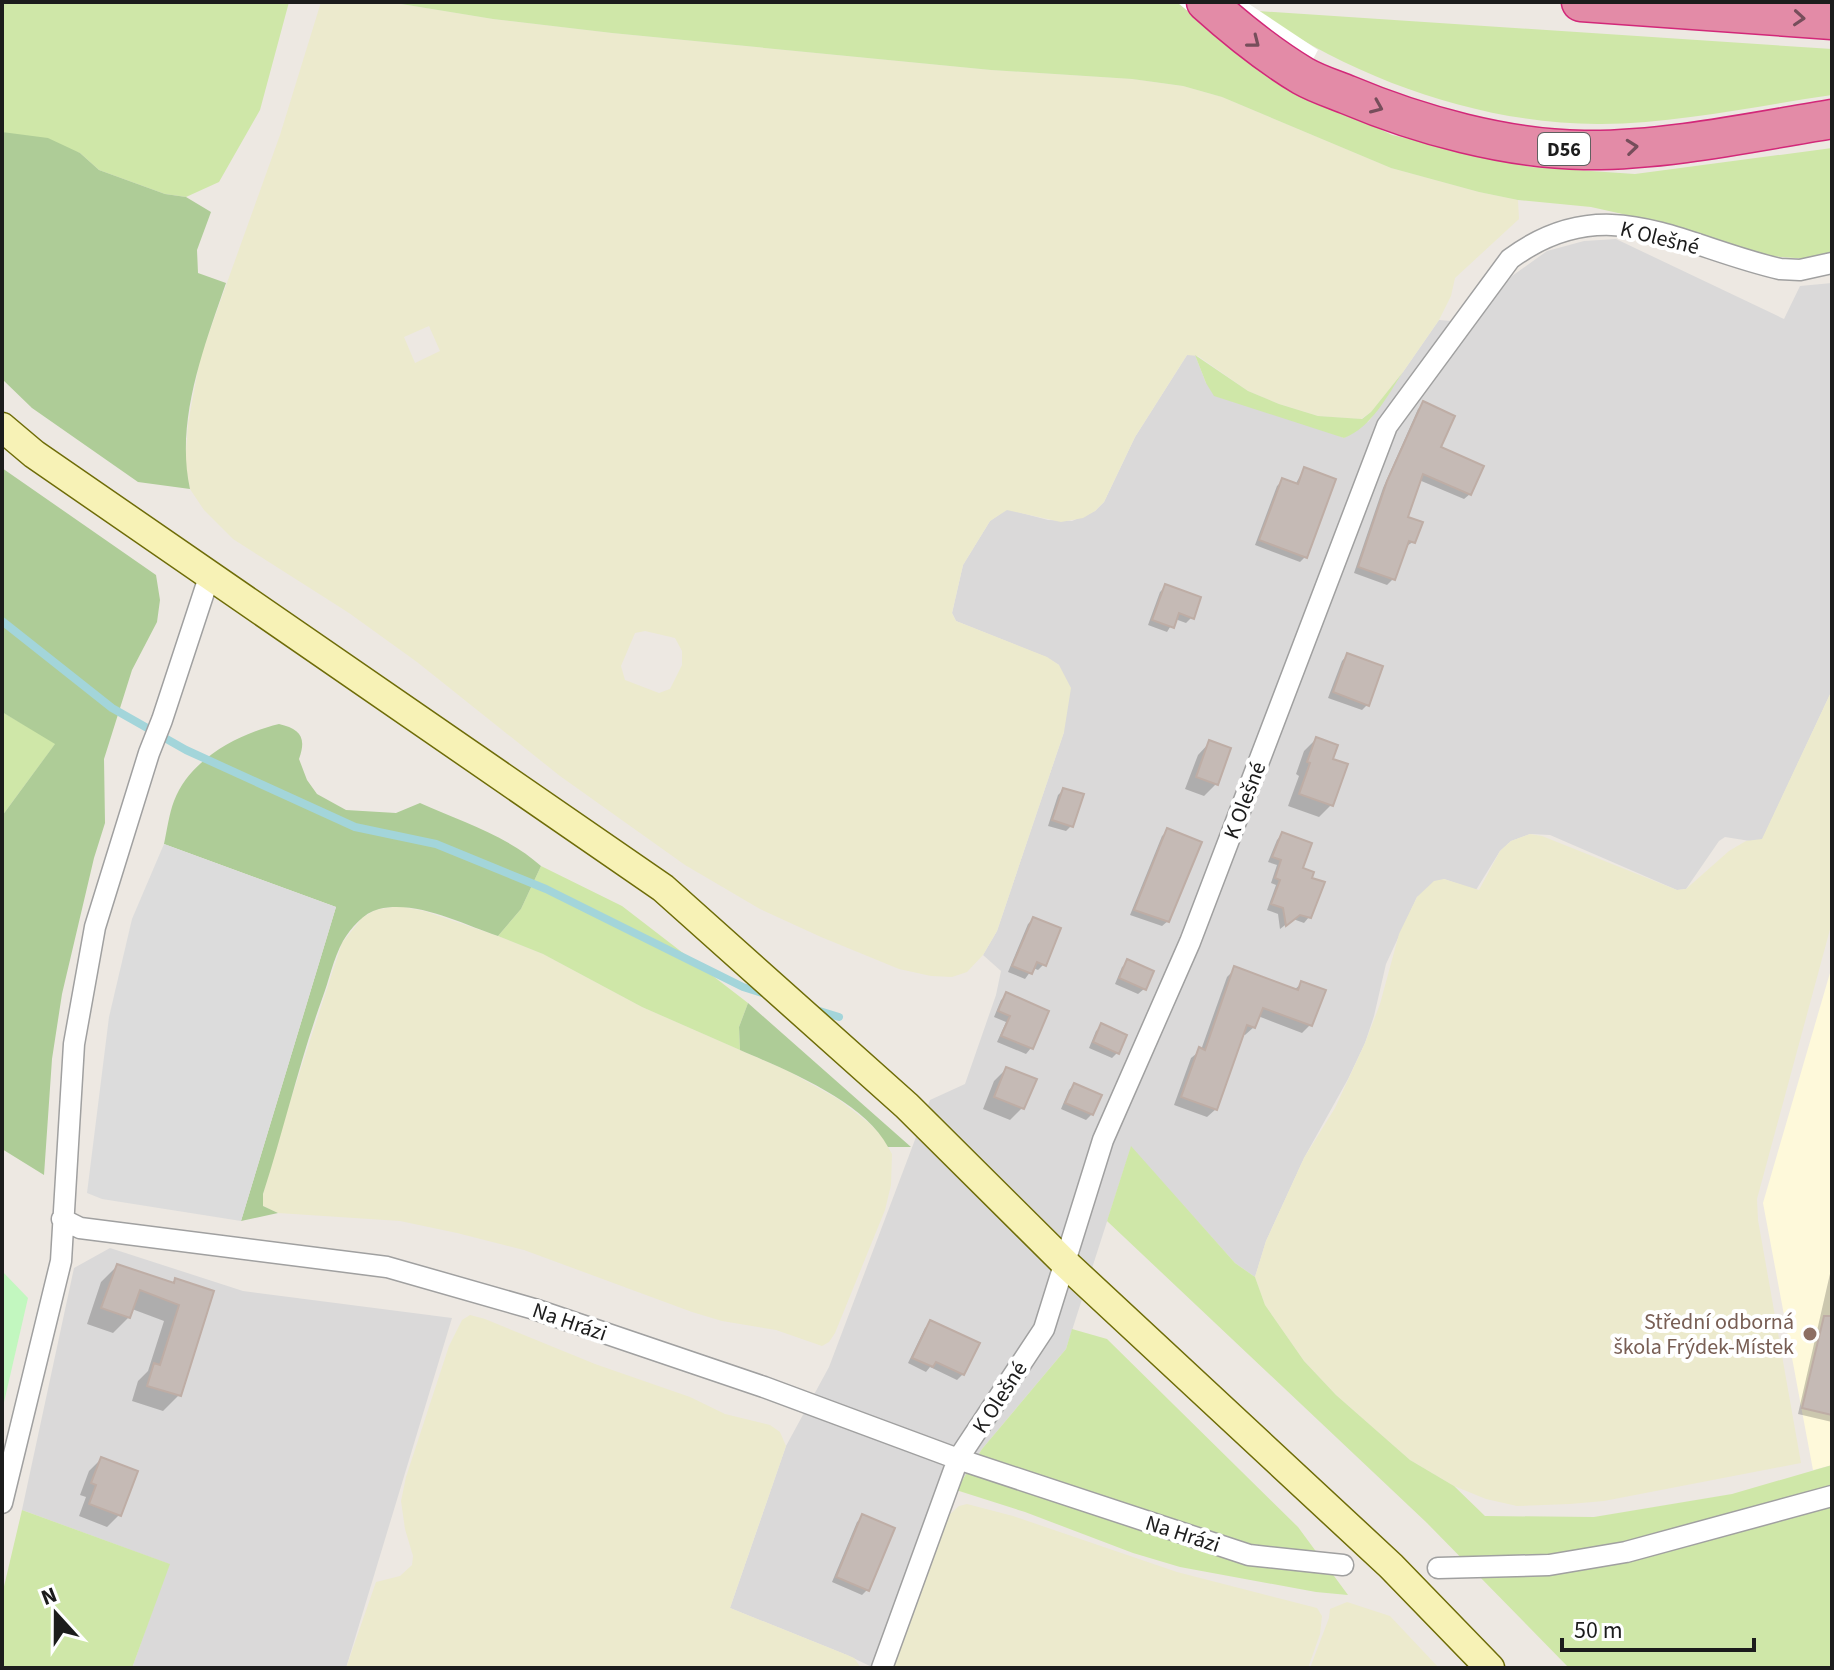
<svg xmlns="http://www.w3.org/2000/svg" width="1834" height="1670" font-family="'Source Sans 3',sans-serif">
<rect width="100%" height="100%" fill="#ede8e2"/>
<path fill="#dad9d9" d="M1616 239 1784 319 1800 286 1832 283V690L1762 840 1750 841 1725 837 1719 841 1686 889 1677 890 1550 835 1530 834 1511 841 1500 851 1476 890 1444 879 1417 897 1386 964 1374 1016 1365 1043 1348 1079 1304 1158 1266 1241 1255 1277 1235 1263 1131 1147 1066 1349 982 1449 956 1490 949 1515 874 1668 847 1655 730 1608 786 1446 829 1367 930 1100 965 1084 996 995 1001 971 983 955 997 931 1064 732 1059 665 1046 657 956 621 952 613 963 565 990 521 1007 509 1048 520 1072 521 1095 511 1104 502 1135 437 1187 355H1195L1206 383 1344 438 1369 421 1439 320 1474 323 1512 276 1547 251 1584 241Z
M110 1248 243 1291 452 1318 346 1668H132L169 1564 22 1510 74 1268Z"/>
<path fill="#fef9da" d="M1832 966V1465L1813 1470 1763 1203Z"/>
<path fill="#eceacd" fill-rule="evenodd" d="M321 2H389L493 19 612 33 991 70 1132 79 1183 86 1222 97 1391 168 1479 192 1518 200 1519 219 1455 278 1451 296 1439 320 1403 372 1371 412 1361 419 1318 416 1279 404 1248 391 1198 356 1187 355 1135 437 1104 502 1095 511 1083 518 1061 522 1007 510 990 521 963 565 952 613 956 621 1047 657 1059 665 1071 688 1064 732 997 931 983 955 967 972 952 977 931 976 899 969 821 937 760 909 685 865 560 776 417 662 349 613 233 539 204 510 190 489 185 464 188 424 200 358 280 135ZM429 326 440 351 415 363 404 337ZM645 631 675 638 682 651V665L670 689 659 693 625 680 621 666 635 633Z
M1832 690V922L1757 1199 1758 1220 1801 1463 1604 1501 1570 1504 1517 1506 1486 1499 1454 1486 1410 1460 1336 1395 1304 1361 1265 1305 1255 1277 1266 1241 1304 1158 1335 1108 1365 1043 1380 1004 1399 934 1417 897 1434 881 1444 879 1479 890 1500 851 1511 841 1530 834 1542 836 1677 890 1686 889 1729 851 1746 841 1762 839Z
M398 906 424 911 498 936 543 954 642 1007 788 1071 838 1099 869 1123 882 1136 892 1154 891 1185 885 1210 835 1333 829 1342 822 1346 776 1330 722 1321 692 1312 524 1250 457 1233 400 1221 278 1213 263 1206V1194L284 1120 342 943 362 918 375 910Z
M470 1315 485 1319 595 1364 690 1397 725 1414 770 1425 780 1432 786 1446 730 1608 847 1655 854 1658 861 1668H346L376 1582 400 1576 412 1565 413 1556 405 1529 401 1501 406 1477 449 1346 462 1320Z
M967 1504 1013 1516 1177 1572 1317 1608 1322 1616 1320 1634 1308 1668H892L934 1544 949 1515 959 1506Z
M1347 1602 1390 1616 1439 1668H1310L1329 1618 1330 1609Z"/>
<path fill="#cfe7a8" d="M2 2H289L260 110 219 182 186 197 165 194 99 170 80 153 2 132Z
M389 2 1179 4 1227 43 1297 89 1392 135 1531 167 1635 174 1832 148V252L1809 259 1755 255 1627 215 1591 207 1518 200 1479 192 1391 168 1222 97 1183 86 1132 79 991 70 612 33 493 19Z
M1258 11 1832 49V95C1756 106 1678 123 1601 124 1485 125 1352 79 1258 11Z
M1195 355 1248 391 1279 404 1318 416 1362 419 1371 412 1403 372C1387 396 1372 427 1344 438L1214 396 1206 383Z
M2 712 56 743 2 816Z
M541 866 622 906 748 1003 739 1027 740 1050 642 1007 543 954 498 936 521 909Z
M1131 1146 1235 1263 1255 1277 1265 1305 1304 1361 1336 1395 1410 1460 1454 1486 1485 1516 1594 1517 1732 1494 1832 1465V1668H1569L1427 1523 1107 1221Z
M1072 1329 1107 1339 1298 1527 1348 1595 1316 1592 1180 1567 1133 1553 1025 1512 956 1490 982 1449 1066 1349Z
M22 1510 170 1564 132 1668H2V1595Z"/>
<path fill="#aecc97" d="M2 132 48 138 80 153 99 170 165 194 186 197 211 212 197 250 198 273 226 283C204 347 175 421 190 489L138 482 32 408 2 379Z
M2 468 156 575 160 600 157 622 132 670 104 759 105 823 94 858 62 994 52 1059 44 1175 2 1149V816L55 744 2 712Z
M279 724C300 729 307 737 299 759L307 780 317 794 346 810 396 813 420 803C460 821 508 836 541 866L521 909 498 936C462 924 417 900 379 909 363 913 351 928 343 941 333 959 329 981 322 999 299 1063 284 1129 263 1194V1206L278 1213 241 1221 336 907 164 844C167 830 169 814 174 801 190 759 238 734 279 724Z
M748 1003 911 1147H888C864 1101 786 1070 740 1050L739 1027Z"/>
<path fill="#c2f7bf" d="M2 1271 28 1298 2 1411Z"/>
<path fill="#dcdcdc" d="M164 844 336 907 241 1221 102 1199 87 1193 109 1017 132 919Z"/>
<path fill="#fff" d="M1177 2H1246L1318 50 1297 89 1227 43Z"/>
<path fill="#0003" d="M1424 404 1438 448 1470 494 1464 499 1419 480 1405 518 1413 542 1405 547 1393 579 1387 585 1354 573 1383 488 1418 409Z
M1304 469 1305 557 1300 562 1255 545 1277 486 1283 480 1295 485Z
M1166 586 1192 617 1186 623 1175 619 1167 632 1148 625 1160 592Z
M1347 655 1368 704 1362 710 1328 698 1342 661Z
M1316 739 1330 760 1331 805 1319 817 1288 806 1299 776 1296 774 1304 751Z
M1210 742 1216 784 1204 796 1185 789 1198 755Z
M1063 790 1071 826 1066 831 1048 826 1058 795Z
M1168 830V921L1162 926 1130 915 1162 836Z
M1282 834 1301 869 1309 917 1304 923 1293 919 1280 929 1278 914 1267 910 1276 885 1271 883 1277 865 1268 862 1277 840Z
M1033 919 1044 964 1038 970 1033 968 1025 979 1008 972 1028 924Z
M1128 962 1144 989 1138 994 1115 984 1122 967Z
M1235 969 1294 990 1302 983 1310 1025 1302 1033 1258 1016 1254 1027 1245 1035 1242 1034 1216 1109 1207 1117 1174 1105 1191 1058 1201 1050 1227 977Z
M1007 995 1047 1012 1031 1048 1026 1054 997 1042 1006 1022 994 1017 1001 1000Z
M1101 1026 1117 1053 1112 1058 1089 1048 1096 1031Z
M1006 1069 1022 1108 1010 1120 983 1109 994 1081Z
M1074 1085 1092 1114 1086 1120 1061 1109 1069 1090Z
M1832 1265V1422L1798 1414Z
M117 1266 172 1284 176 1280 211 1292 179 1395 163 1411 132 1401 138 1381 148 1371 164 1321 132 1309 129 1317 113 1333 87 1324 101 1282Z
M930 1323 963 1374 957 1380 930 1367 926 1372 908 1363 925 1328Z
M101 1459 119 1515 107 1527 79 1516 86 1497 80 1495 89 1471Z
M863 1517 868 1589 862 1595 832 1582 857 1522Z"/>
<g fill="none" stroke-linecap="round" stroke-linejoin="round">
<path stroke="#a3d5da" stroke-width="8" d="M2 621 112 708 186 750 355 827 436 844 546 889 743 987 769 995
M813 1009 839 1017"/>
</g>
<path fill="#c5bab5" stroke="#beada5" stroke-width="2" d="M1423 401 1455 416 1441 447 1484 466 1471 495 1423 474 1408 517 1423 522 1415 543 1409 541 1395 580 1358 567 1387 481Z
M1304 467 1336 479 1307 558 1259 540 1282 478 1298 484Z
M1165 584 1201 597 1194 619 1179 613 1174 628 1152 620Z
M1347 653 1383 666 1369 706 1333 692Z
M1316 737 1338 745 1333 759 1348 764 1333 806 1299 794 1310 763 1307 762Z
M1209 740 1231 748 1218 785 1196 777Z
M1063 788 1084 794 1073 827 1052 820Z
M1167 828 1202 842 1169 922 1134 910Z
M1282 832 1312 843 1303 868 1314 872 1312 878 1325 882 1311 918 1300 915 1286 926 1283 908 1271 904 1280 880 1275 878 1281 860 1272 857Z
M1033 917 1061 928 1046 966 1037 962 1032 974 1012 966Z
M1127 959 1154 971 1146 990 1119 978Z
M1234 966 1298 990 1301 981 1326 990 1312 1026 1263 1008 1255 1028 1247 1025 1217 1110 1181 1097 1199 1047 1205 1050Z
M1006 992 1049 1011 1033 1049 1001 1036 1010 1016 998 1011Z
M1101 1023 1127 1035 1119 1054 1093 1042Z
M1006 1067 1037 1079 1024 1109 994 1097Z
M1074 1083 1102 1095 1093 1115 1065 1103Z
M117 1264 174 1283 175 1278 214 1291 181 1396 147 1386 154 1363 160 1365 179 1305 140 1290 130 1318 101 1308Z
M1824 1316H1832V1415L1802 1408Z
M930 1320 980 1343 964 1375 936 1362 933 1367 912 1358Z
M101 1457 138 1471 121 1516 89 1504 96 1485 91 1483Z
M862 1514 895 1528 869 1591 836 1577Z"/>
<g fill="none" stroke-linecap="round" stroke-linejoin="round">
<g stroke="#a0a0a0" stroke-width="23">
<path id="street" d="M62 1219 80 1228 387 1267 534 1309 764 1387 958 1459 1249 1555 1343 1565
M2 1503 61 1261 74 1044 95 927 149 753 162 720 210 574
M1438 1568 1549 1565 1626 1552 1832 1496
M882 1668 958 1459 1044 1329 1103 1140 1190 942 1387 426 1510 259C1606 188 1679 246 1780 269L1800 270 1832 263"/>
</g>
<g stroke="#6e6c08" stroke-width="31">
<path id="secondary" d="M2 427 34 454 663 888 907 1106 1065 1263 1391 1566 1490 1668"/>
</g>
<g stroke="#d22879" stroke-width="41">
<path id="highway" d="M1206 2C1236 29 1268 55 1303 76 1317 84 1333 89 1348 95 1419 125 1507 149 1584 150 1664 151 1753 132 1832 119
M1581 2 1832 20"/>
</g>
<use href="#street" stroke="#fff" stroke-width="20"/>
<use href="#secondary" stroke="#f7f2b6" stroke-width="28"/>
<use href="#highway" stroke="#e38ba7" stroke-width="38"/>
</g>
<defs><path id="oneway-chevron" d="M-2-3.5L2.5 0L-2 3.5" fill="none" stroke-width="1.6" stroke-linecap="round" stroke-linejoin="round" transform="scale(2)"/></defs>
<g stroke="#764e5b">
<use href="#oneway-chevron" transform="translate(1799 18) rotate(4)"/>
<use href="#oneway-chevron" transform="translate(1254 42) rotate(38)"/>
<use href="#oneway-chevron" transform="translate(1377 107) rotate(23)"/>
<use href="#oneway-chevron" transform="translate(1632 147) rotate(-6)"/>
</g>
<circle fill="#8d6e63" stroke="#fff" stroke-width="3" cx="1810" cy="1334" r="8"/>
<g text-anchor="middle" stroke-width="8" stroke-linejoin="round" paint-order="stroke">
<rect fill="#fff" stroke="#606060" stroke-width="2" x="1538" y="133" width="52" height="32" rx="6"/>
<g font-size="20" font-weight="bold" fill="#1c1c1c">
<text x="1564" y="156">D56</text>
</g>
<g font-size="22" fill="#1c1c1c" stroke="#fff">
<text transform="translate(1660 237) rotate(14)" y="8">K Olešné</text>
<text transform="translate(1244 800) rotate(-69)" y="8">K Olešné</text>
<text transform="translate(570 1321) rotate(19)" y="8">Na Hrázi</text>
<text transform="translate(999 1397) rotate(-57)" y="8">K Olešné</text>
<text transform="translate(1183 1533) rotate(18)" y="8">Na Hrázi</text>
</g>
<g font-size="22" fill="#785e54" stroke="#fff" text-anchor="end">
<text x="1794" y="1329">Střední odborná<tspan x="1794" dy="25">škola Frýdek-Místek</tspan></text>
</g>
</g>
<rect width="1834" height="1670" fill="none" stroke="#1c1c1c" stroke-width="8"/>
<g transform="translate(56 1614) rotate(339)" stroke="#ffffff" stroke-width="6" paint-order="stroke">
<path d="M0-6L14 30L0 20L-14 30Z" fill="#1c1c1c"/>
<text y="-12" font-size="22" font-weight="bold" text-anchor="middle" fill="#1c1c1c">N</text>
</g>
<path d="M1562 1638v12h192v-12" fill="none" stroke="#1c1c1c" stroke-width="4"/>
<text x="1574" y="1638" font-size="24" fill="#1c1c1c" stroke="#ffffff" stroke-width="6" paint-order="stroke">50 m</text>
</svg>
